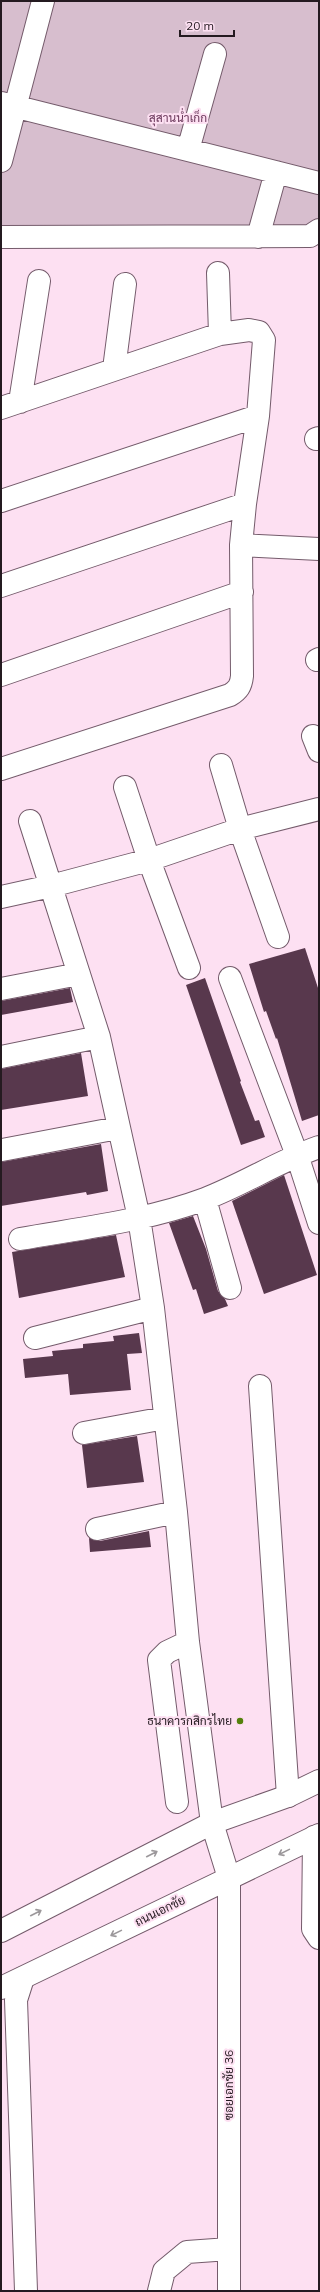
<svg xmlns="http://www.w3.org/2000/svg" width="320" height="2292" font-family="Mulish,Sarabun,sans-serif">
<rect width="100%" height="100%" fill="#fde0f2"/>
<path fill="#d7bece" d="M1 1H319V236L1 233Z"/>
<path fill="#58384d" d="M305 948 319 991V1115L302 1121 277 1038 276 1039 266 1011 264 1012 249 964Z
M205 978 241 1081 240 1082 255 1121 259 1120 265 1137 241 1145 186 985Z
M70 988 73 1002 1 1015V1001Z
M81 1053 88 1096 1 1110V1069Z
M101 1144 108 1191 87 1195 86 1192 1 1206V1162Z
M284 1175 317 1275 264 1294 232 1201Z
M193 1216 206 1249 218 1291 225 1299 228 1306 204 1314 196 1289 193 1290 169 1223Z
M116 1235 125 1277 19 1298 12 1252Z
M139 1333 142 1353 127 1354 131 1390 70 1395 68 1374 25 1378 23 1359 53 1356 52 1351 83 1348V1344L114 1341 113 1336Z
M137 1436 144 1482 87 1488 82 1445Z
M149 1531 151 1547 90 1552 89 1538 100 1541Z"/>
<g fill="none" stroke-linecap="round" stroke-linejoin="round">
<g stroke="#745b6b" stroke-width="24">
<path id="minor" d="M1 103 319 183
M188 150 215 54
M1 161 43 1
M1 237 310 236 319 230
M258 237 276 172
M218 273 220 334
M114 369 125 284
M20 402 39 281
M1 408 220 334 249 330 259 332 264 340 258 416 245 504 241 545 242 676C241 686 238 690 230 695L1 769
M316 439 319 438
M1 501 258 416
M241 545 319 549
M1 586 245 504
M317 660 319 659
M1 675 242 592
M313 736 319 751
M221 765 240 829 278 937
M125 787 149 860 189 968
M30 821 99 1037 139 1218 153 1308 176 1512 188 1642 212 1823
M1 897 51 886 149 860 240 829 319 809
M230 978 297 1155 319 1223
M1 989 79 974
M1 1057 99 1037
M2 1150 118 1128
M205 1199 230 1288
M20 1239C82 1228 146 1221 205 1199 244 1184 279 1161 319 1147
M35 1338 153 1308
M260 1386 288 1796
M84 1433 165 1418
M97 1529 176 1512
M177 1802 159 1660 167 1652 188 1642
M314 1837 313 1929 319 1938
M229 1878V2291
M23 1978 16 2000 26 2291
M159 2291 164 2271 187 2252 229 2249"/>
</g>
<g stroke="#745b6b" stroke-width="24">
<path id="major" d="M212 1823 229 1878
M1 1931 212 1823 288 1796 319 1781
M1 1988 319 1835"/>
</g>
<use href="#minor" stroke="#fff" stroke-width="22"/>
<use href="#major" stroke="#fff" stroke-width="22"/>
</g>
<defs><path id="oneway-shaft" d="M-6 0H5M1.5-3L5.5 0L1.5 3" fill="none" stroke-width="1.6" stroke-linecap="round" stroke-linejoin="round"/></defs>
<g stroke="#9c989b">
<use href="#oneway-shaft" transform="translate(284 1852) rotate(154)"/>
<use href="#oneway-shaft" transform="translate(152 1854) rotate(-27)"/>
<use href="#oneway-shaft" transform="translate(36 1913) rotate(-27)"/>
<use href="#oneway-shaft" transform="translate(116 1933) rotate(154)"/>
</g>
<circle fill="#54810b" stroke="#fde0f2" stroke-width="1.5" cx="240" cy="1721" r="4"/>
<g text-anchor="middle" stroke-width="4" stroke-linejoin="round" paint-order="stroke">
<g font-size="12" fill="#6d3a5d" stroke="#fde0f2">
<text x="178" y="122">สุสานน่ำเก็ก</text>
</g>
<g font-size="12" fill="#241a20" stroke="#fde0f2" text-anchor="end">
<text x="232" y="1725">ธนาคารกสิกรไทย</text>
</g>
<g font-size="12" fill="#241a20" stroke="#fde0f2">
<text transform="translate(160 1911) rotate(-26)" y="4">ถนนเอกชัย</text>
<text transform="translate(229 2085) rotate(-90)" y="4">ซอยเอกชัย 36</text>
</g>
</g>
<rect width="320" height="2292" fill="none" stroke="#241a20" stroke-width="4"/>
<path d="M180 30v6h54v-6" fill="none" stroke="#241a20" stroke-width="2"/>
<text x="186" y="30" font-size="12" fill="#241a20" stroke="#fde0f2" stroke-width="3" paint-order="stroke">20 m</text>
</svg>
